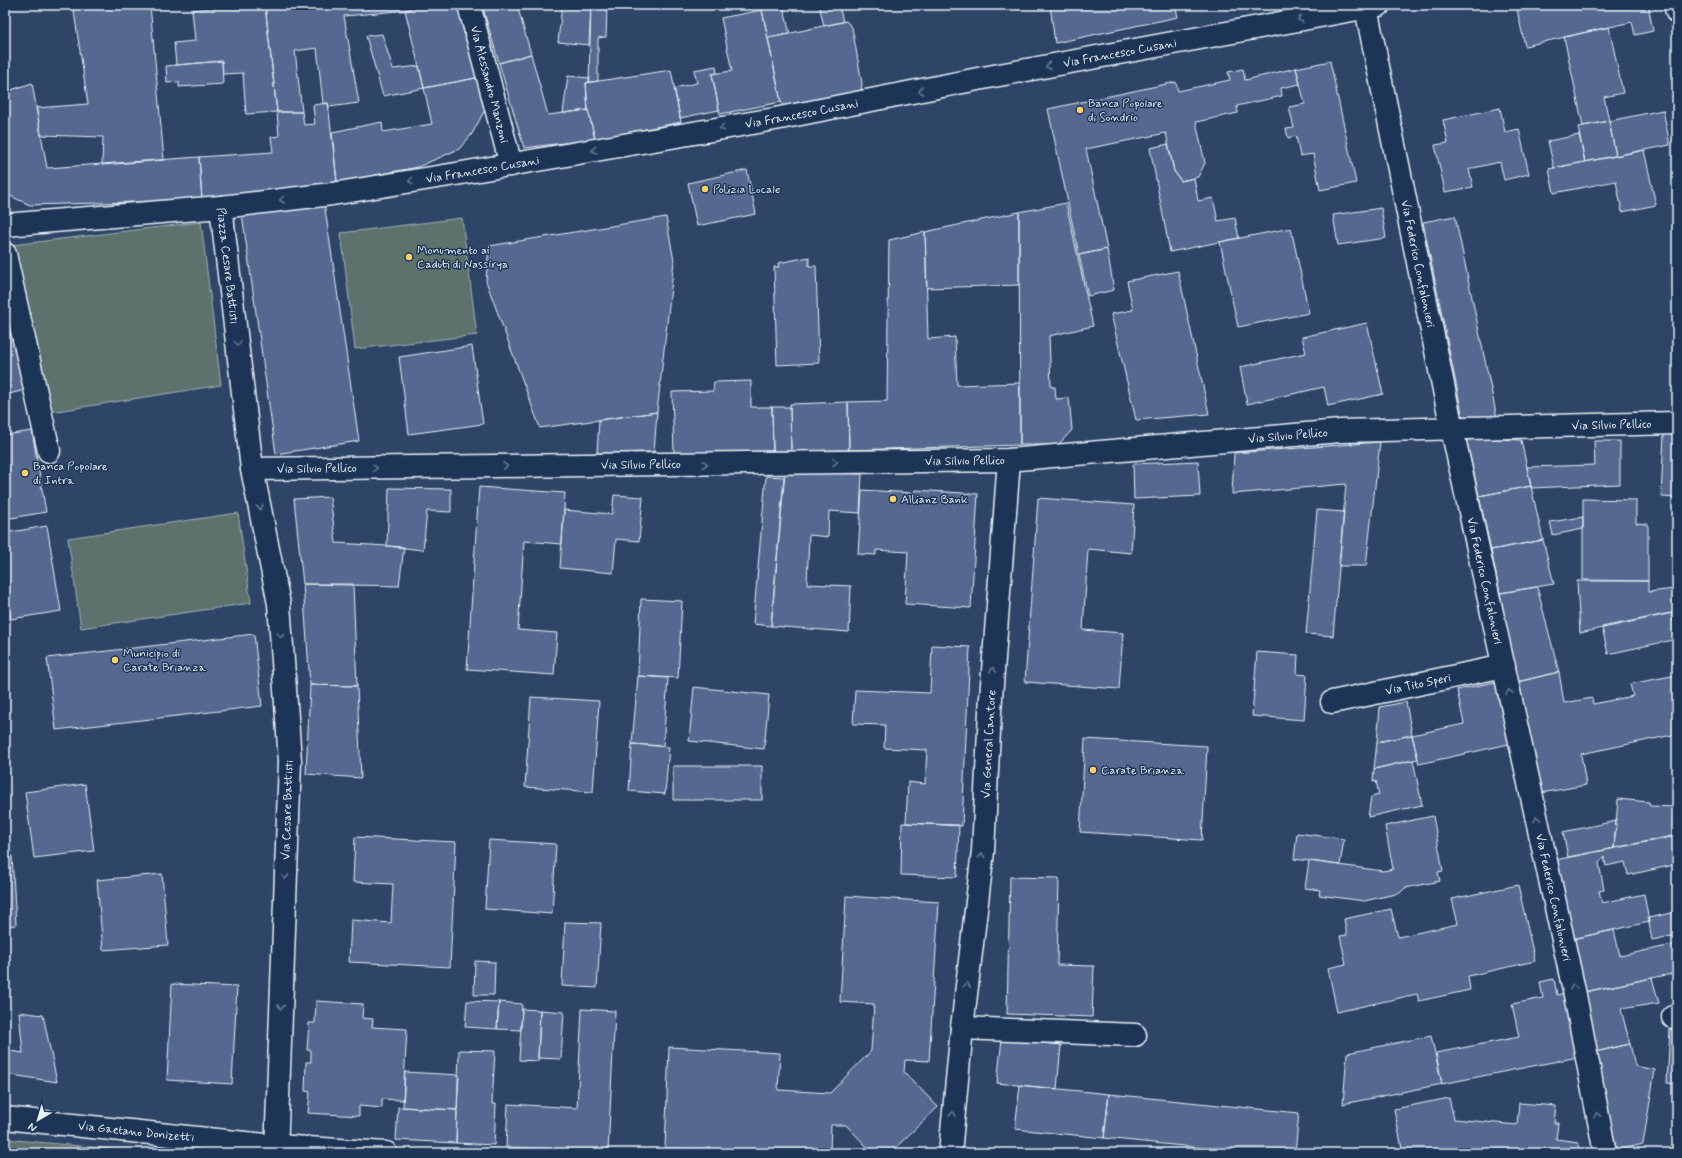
<svg xmlns="http://www.w3.org/2000/svg" width="1682" height="1158" font-family="Mynerve,sans-serif">
<rect width="100%" height="100%" fill="#2e4568"/>
<filter id="ink" filterUnits="userSpaceOnUse"><feTurbulence type="fractalNoise" baseFrequency=".025" numOctaves="2"/><feDisplacementMap in="SourceGraphic" scale="8" xChannelSelector="R" yChannelSelector="G"/><feConvolveMatrix kernelMatrix="1 2 1 2 8 2 1 2 1" color-interpolation-filters="sRGB"/></filter>
<g filter="url(#ink)">
<path fill="#5d726d" stroke="#a2b2b2" d="M462 218 477 335 355 349 341 233Z
M201 222 221 385 45 413 12 245Z
M238 513 251 603 81 628 68 538Z
M5 1139 154 1153H5Z"/>
<path fill="#546990" stroke="#e8f1f8" d="M73 5H150L164 160 102 165 103 137 41 135 36 108 88 104Z
M211 5H265L277 112 246 114 243 73 223 74 222 61 176 65 174 43 195 41 192 10 211 8Z
M265 5H410V10L344 16 359 103 329 107 328 103 323 104 317 48 295 51 302 112H277Z
M438 5H457L481 77 424 88 405 10Z
M482 5H517L531 54 499 63Z
M562 5H591L589 45 558 42Z
M591 5 607 8 606 37 598 38V81L589 82Z
M592 5H619L618 10Z
M761 5H783L790 34 768 38Z
M819 5H839L843 22 824 26Z
M1050 5H1175L1178 17 1055 43Z
M1516 5H1648L1653 31 1635 35 1632 22 1525 46Z
M762 10 781 102 720 114 712 74 732 71 721 18Z
M846 21 852 27 862 83 861 91 784 107 781 102 768 38Z
M1609 27 1623 93 1604 97 1609 121 1583 126 1564 37Z
M382 34 393 69 419 66 424 88 383 96 366 36Z
M531 54 548 115 588 110 595 139 524 148 499 63Z
M222 61 223 84 179 87V82L167 83 166 66Z
M1330 61 1356 183 1320 190 1313 154 1300 156 1296 136 1288 138 1286 129 1294 128 1289 107 1305 104 1296 68Z
M716 66 717 73 712 74 719 110 680 118 674 88 697 83 694 70Z
M1296 68 1300 84 1281 88 1282 96 1237 106 1238 113 1196 122 1205 163 1198 177 1181 181 1174 171 1166 133 1086 149 1107 249 1079 255 1048 109 1176 82 1178 91 1230 80 1228 72 1243 69 1245 80Z
M671 70 681 122 595 139 588 110 586 83Z
M568 76 590 78 589 82 586 83 588 110 563 113Z
M481 77 489 102 472 134 459 149 418 167 337 182 332 132 382 122 383 132 432 124 424 88Z
M32 83 47 168 199 157 202 200 30 205 8 195 5 191V92Z
M328 103 337 182 287 193 202 200 199 157 273 152 271 137 279 136 277 112H302L304 125 315 124 313 105Z
M1500 108 1505 132 1519 129 1529 174 1504 180 1500 162 1469 169 1473 187 1445 192 1435 145 1448 143 1443 120Z
M1663 110 1670 145 1616 156 1609 121Z
M1609 121 1616 156 1585 162 1578 127Z
M1579 135 1585 162 1554 168 1548 141Z
M1168 144 1174 171 1181 181 1194 178 1198 201 1213 198 1218 221 1235 218 1239 238 1170 252 1150 148Z
M1644 150 1656 205 1622 212 1616 181 1554 193 1549 169Z
M747 170 756 214 697 226 688 183Z
M324 202 359 441 276 454 242 214Z
M1066 203 1093 326 1049 336 1051 387H1055L1056 399 1069 398 1072 430 1058 445H1020L1019 212Z
M1381 208 1386 238 1338 245 1333 215Z
M1019 212V285L927 288 925 232Z
M1455 216 1497 418H1463L1423 222Z
M666 217 674 261 657 412 540 428 486 281 489 246Z
M1291 228 1309 313 1238 327 1220 242Z
M925 232 928 339 955 337 957 385 1020 383V445L849 450 848 402 887 401 889 240Z
M1107 249 1114 290 1088 296 1079 255Z
M809 257V266H816L819 363 777 365 774 267H779L778 263Z
M1178 271 1209 414 1136 420 1111 314 1133 310 1127 281Z
M5 319 11 323 25 390 5 395Z
M1367 323 1383 394 1328 406 1324 387 1247 404 1240 367 1306 353 1302 337Z
M472 346 483 424 409 434 399 357Z
M751 381V407H772L773 451 674 453 672 392 713 391 714 382Z
M848 402 849 450 791 451 790 404Z
M772 407H790L791 451H773Z
M657 412 654 452 597 453 599 420Z
M32 431 46 512 5 519V435Z
M1664 433H1677V498L1661 497Z
M1466 438 1521 440 1531 486 1479 496Z
M1594 441H1620V484L1531 488 1527 467 1595 465Z
M1380 442 1366 566H1339L1346 484 1232 494 1234 453Z
M1198 461 1200 496 1134 499 1133 464Z
M785 472 862 474 860 513 829 511 828 537 809 535 807 584 851 586 849 632 771 626Z
M766 476 784 477 771 626 753 624Z
M1531 486 1543 540 1491 550 1479 496Z
M479 487 565 493 562 544 524 541 518 630 557 633 554 675 467 669Z
M389 488 451 489V512L427 511 423 550 387 546Z
M862 490 914 493 915 490 978 494 971 608 905 604 908 552 876 550V555L858 554Z
M614 495 643 497 639 541 616 539 613 573 560 568 564 510 612 514Z
M330 497 336 543 404 547 399 586 303 584 294 499Z
M1038 498 1134 505 1131 553 1088 549 1083 630 1123 633 1119 689 1025 682Z
M1583 499 1636 500V523L1648 524V581L1583 580Z
M1317 510 1344 512 1333 636 1306 634Z
M1583 517V529L1553 535 1550 522Z
M47 526 61 611 11 619 5 582V533Z
M1543 540 1554 584 1500 593 1491 550Z
M1577 581H1648V592L1675 589 1677 612 1580 633Z
M303 584H353L357 686 310 685Z
M1537 587 1559 672 1517 682 1500 593Z
M641 599 682 601 678 678 638 676Z
M1671 613 1677 639 1608 654 1602 627Z
M254 634 262 706 56 730 47 658Z
M932 645 970 647 962 826 906 823 908 782 925 784 927 750 884 748 885 725 853 724 855 690 930 693Z
M1257 652 1298 655 1297 674 1307 675 1304 720 1252 716Z
M1559 672 1564 703 1592 698 1593 704 1633 696 1630 684 1677 675V734L1581 754 1586 785 1541 793 1517 682Z
M638 676 668 678 663 746 632 744Z
M1495 682 1509 744 1419 764 1412 735 1464 724 1457 690Z
M310 685 357 686 361 778 306 774Z
M694 687 769 695 764 749 689 741Z
M531 697 599 701 593 792 525 787Z
M1406 702 1412 735 1377 742 1380 707Z
M1412 735 1418 759 1374 769 1377 742Z
M1085 739 1207 746 1202 840 1080 832Z
M632 744 669 747 665 794 629 791Z
M1413 760 1422 805 1368 817 1371 797 1379 795 1376 781 1373 782 1374 769Z
M673 766H762V800H673Z
M85 784 94 851 34 858 25 792Z
M1618 799 1649 802 1650 806 1677 807V835L1614 848Z
M1433 816 1443 871 1438 872 1440 881 1405 888 1400 893 1364 901 1319 895 1320 890 1305 888 1309 861 1383 871 1393 869 1385 826Z
M1616 821 1614 848 1568 857 1563 832Z
M902 823 959 825 957 877 901 875Z
M1297 833 1344 839 1340 865 1294 859Z
M1677 836V856L1672 857 1674 865 1628 875 1625 862 1606 866 1604 857 1599 863 1604 890 1599 891 1602 903 1644 894 1649 922 1572 939 1555 860Z
M355 837 456 842 450 967 349 962 351 920 391 923 393 884 353 882Z
M489 840 556 844 552 914 485 909Z
M5 856H12L16 925 5 926Z
M162 874 168 945 103 950 97 880Z
M1010 877 1059 878 1057 965 1094 966 1092 1017 1007 1014Z
M1518 885 1535 961 1468 976 1470 990 1419 1001 1417 994 1337 1012 1328 968 1346 964 1340 936 1347 935 1344 919 1391 909 1398 937 1458 924 1452 899Z
M846 896 939 902 929 1061 905 1060 904 1072 938 1107 890 1153H873L846 1125H831L830 1153 665 1148 669 1047 780 1053 778 1090 830 1093 871 1051 874 1004 840 1002Z
M1677 912V935L1652 940 1648 918Z
M565 922 601 923 597 988 562 986Z
M1614 930 1620 956 1677 944 1676 973 1584 992 1572 939Z
M475 961 495 962 494 995H474Z
M1652 978 1659 1003 1621 1009 1630 1044 1595 1052 1584 992Z
M1554 979 1557 995 1564 993 1578 1057 1442 1084 1436 1053 1519 1037 1512 1004 1543 998 1540 982Z
M172 984 237 987 232 1084 167 1080Z
M316 1001 363 1004 362 1018 373 1019 372 1027 407 1029 403 1100 382 1099V1108L359 1106V1116L308 1113 310 1092 305 1091 306 1062H311V1050H307L309 1023H315Z
M467 1001 499 1002 497 1029 465 1027Z
M499 1002 522 1004 521 1030 497 1029Z
M522 1009 540 1010 538 1061 519 1060Z
M582 1009 615 1011 608 1152 506 1147 508 1104 577 1108Z
M540 1010 564 1012 561 1059 538 1058Z
M19 1012 43 1015 57 1082 5 1074V1050L23 1053Z
M1670 1029H1677V1084L1667 1083Z
M1431 1036 1442 1084 1343 1104 1347 1053Z
M1002 1039 1061 1045 1057 1089 997 1083Z
M1630 1044 1635 1066 1655 1070 1643 1144 1616 1150 1595 1052Z
M459 1050 495 1051 492 1104H496L494 1145 456 1143Z
M405 1072 459 1075 457 1110 403 1107Z
M1020 1085 1109 1094 1104 1138 1015 1129Z
M1109 1094 1299 1113 1295 1153H1252L1104 1138Z
M1449 1098 1454 1119 1517 1125 1519 1103 1556 1106 1554 1123H1558L1556 1139 1579 1142 1578 1153H1403L1394 1109Z
M398 1107 457 1110 456 1143 396 1140Z"/>
<g fill="none" stroke-linecap="round" stroke-linejoin="round">
<g stroke="#e8f1f8" stroke-width="25">
<g id="street">
<path id="s1" d="M469 5 511 165"/>
<path d="M1675 5 1677 12"/>
<path id="s2" d="M1366 8 1452 429 1575 995 1605 1153"/>
<path id="s3" d="M221 207 252 469 279 604 290 761 276 1153"/>
<path id="s4" d="M5 225 221 207 332 194 456 174 775 119 983 78 1379 5"/>
<path d="M5 254 49 451"/>
<path id="s5" d="M252 469 1009 460 1340 431 1677 423"/>
<path id="s6" d="M1332 702 1504 666"/>
<path d="M1673 1017H1677"/>
<path d="M962 1028 1135 1035"/>
<path id="s7" d="M950 1153 962 1028 983 851 990 711 1009 460"/>
</g>
</g>
<g stroke="#e8f1f8" stroke-width="25">
<g id="secondary">
<path id="s8" d="M5 1118 276 1146 386 1153"/>
</g>
</g>
<use href="#street" stroke="#1d3557" stroke-width="22"/>
<use href="#secondary" stroke="#1d3557" stroke-width="22"/>
</g>
<defs><path id="oneway-chevron" d="M-2-3.5L2.5 0L-2 3.5" fill="none" stroke-width="1.6" stroke-linecap="round" stroke-linejoin="round"/></defs>
<g stroke="#64778f">
<use href="#oneway-chevron" transform="translate(1300 19) rotate(169)"/>
<use href="#oneway-chevron" transform="translate(1048 66) rotate(169)"/>
<use href="#oneway-chevron" transform="translate(921 91) rotate(169)"/>
<use href="#oneway-chevron" transform="translate(722 128) rotate(170)"/>
<use href="#oneway-chevron" transform="translate(594 150) rotate(170)"/>
<use href="#oneway-chevron" transform="translate(411 181) rotate(171)"/>
<use href="#oneway-chevron" transform="translate(282 200) rotate(173)"/>
<use href="#oneway-chevron" transform="translate(238 343) rotate(83)"/>
<use href="#oneway-chevron" transform="translate(835 462) rotate(-1)"/>
<use href="#oneway-chevron" transform="translate(705 464) rotate(-1)"/>
<use href="#oneway-chevron" transform="translate(505 466) rotate(-1)"/>
<use href="#oneway-chevron" transform="translate(375 468) rotate(-1)"/>
<use href="#oneway-chevron" transform="translate(260 507) rotate(78)"/>
<use href="#oneway-chevron" transform="translate(281 635) rotate(86)"/>
<use href="#oneway-chevron" transform="translate(993 670) rotate(-86)"/>
<use href="#oneway-chevron" transform="translate(1509 692) rotate(-102)"/>
<use href="#oneway-chevron" transform="translate(1537 819) rotate(-102)"/>
<use href="#oneway-chevron" transform="translate(982 856) rotate(-84)"/>
<use href="#oneway-chevron" transform="translate(285 877) rotate(92)"/>
<use href="#oneway-chevron" transform="translate(967 985) rotate(-83)"/>
<use href="#oneway-chevron" transform="translate(1573 987) rotate(-102)"/>
<use href="#oneway-chevron" transform="translate(281 1007) rotate(92)"/>
<use href="#oneway-chevron" transform="translate(953 1114) rotate(-84)"/>
<use href="#oneway-chevron" transform="translate(1597 1115) rotate(-101)"/>
</g>
</g>
<g fill="#ffd166" stroke="#1d3557" stroke-width="1.5">
<circle cx="1080" cy="110" r="4"/>
<circle cx="705" cy="189" r="4"/>
<circle cx="409" cy="257" r="4"/>
<circle cx="25" cy="473" r="4"/>
<circle cx="893" cy="499" r="4"/>
<circle cx="115" cy="660" r="4"/>
<circle cx="1093" cy="770" r="4"/>
</g>
<g text-anchor="middle" stroke-width="3" stroke-linejoin="round" paint-order="stroke">
<g font-size="12" fill="#e8f1f8" stroke="#1d3557">
<text dy="4" stroke="none"><textPath href="#s4" startOffset="1129">Via Francesco Cusani</textPath></text>
<text dy="4" stroke="none"><textPath href="#s1" startOffset="82">Via Alessandro Manzoni</textPath></text>
<text dy="4" stroke="none"><textPath href="#s4" startOffset="805">Via Francesco Cusani</textPath></text>
<text dy="4" stroke="none"><textPath href="#s4" startOffset="481">Via Francesco Cusani</textPath></text>
<text dy="4" stroke="none"><textPath href="#s2" startOffset="261">Via Federico Confalonieri</textPath></text>
<text dy="4" stroke="none"><textPath href="#s3" startOffset="59">Piazza Cesare Battisti</textPath></text>
<text dy="4" stroke="none"><textPath href="#s5" startOffset="1361">Via Silvio Pellico</textPath></text>
<text dy="4" stroke="none"><textPath href="#s5" startOffset="1037">Via Silvio Pellico</textPath></text>
<text dy="4" stroke="none"><textPath href="#s5" startOffset="713">Via Silvio Pellico</textPath></text>
<text dy="4" stroke="none"><textPath href="#s5" startOffset="389">Via Silvio Pellico</textPath></text>
<text dy="4" stroke="none"><textPath href="#s5" startOffset="65">Via Silvio Pellico</textPath></text>
<text dy="4" stroke="none"><textPath href="#s2" startOffset="585">Via Federico Confalonieri</textPath></text>
<text dy="4" stroke="none"><textPath href="#s6" startOffset="88">Via Tito Speri</textPath></text>
<text dy="4" stroke="none"><textPath href="#s7" startOffset="411">Via General Cantore</textPath></text>
<text transform="translate(287 810) rotate(-88)" y="4">Via Cesare Battisti</text>
<text dy="4" stroke="none"><textPath href="#s2" startOffset="909">Via Federico Confalonieri</textPath></text>
<text dy="4" stroke="none"><textPath href="#s8" startOffset="132">Via Gaetano Donizetti</textPath></text>
</g>
<g font-size="12" fill="#e8f1f8" stroke="#1d3557" text-anchor="start">
<text x="1088" y="107">Banca Popolare<tspan x="1088" dy="14">di Sondrio</tspan></text>
<text x="713" y="193">Polizia Locale</text>
<text x="417" y="254">Monumento ai<tspan x="417" dy="14">Caduti di Nassirya</tspan></text>
<text x="33" y="470">Banca Popolare<tspan x="33" dy="14">di Intra</tspan></text>
<text x="901" y="503">Allianz Bank</text>
<text x="123" y="657">Municipio di<tspan x="123" dy="14">Carate Brianza</tspan></text>
<text x="1101" y="774">Carate Brianza</text>
</g>
</g>
<rect width="1682" height="1158" fill="none" stroke="#1d3557" stroke-width="20"/>
<rect x="10" y="10" width="1662" height="1138" fill="none" stroke="#e8f1f8" stroke-width="1.5" filter="url(#ink)"/>
<g transform="translate(38 1120) rotate(218)" stroke="#1d3557" stroke-width="3" paint-order="stroke">
<path d="M0-3L7 15L0 10L-7 15Z" fill="#e8f1f8"/>
<text y="-6" font-size="11" font-weight="bold" text-anchor="middle" fill="#e8f1f8">N</text>
</g>
</svg>
